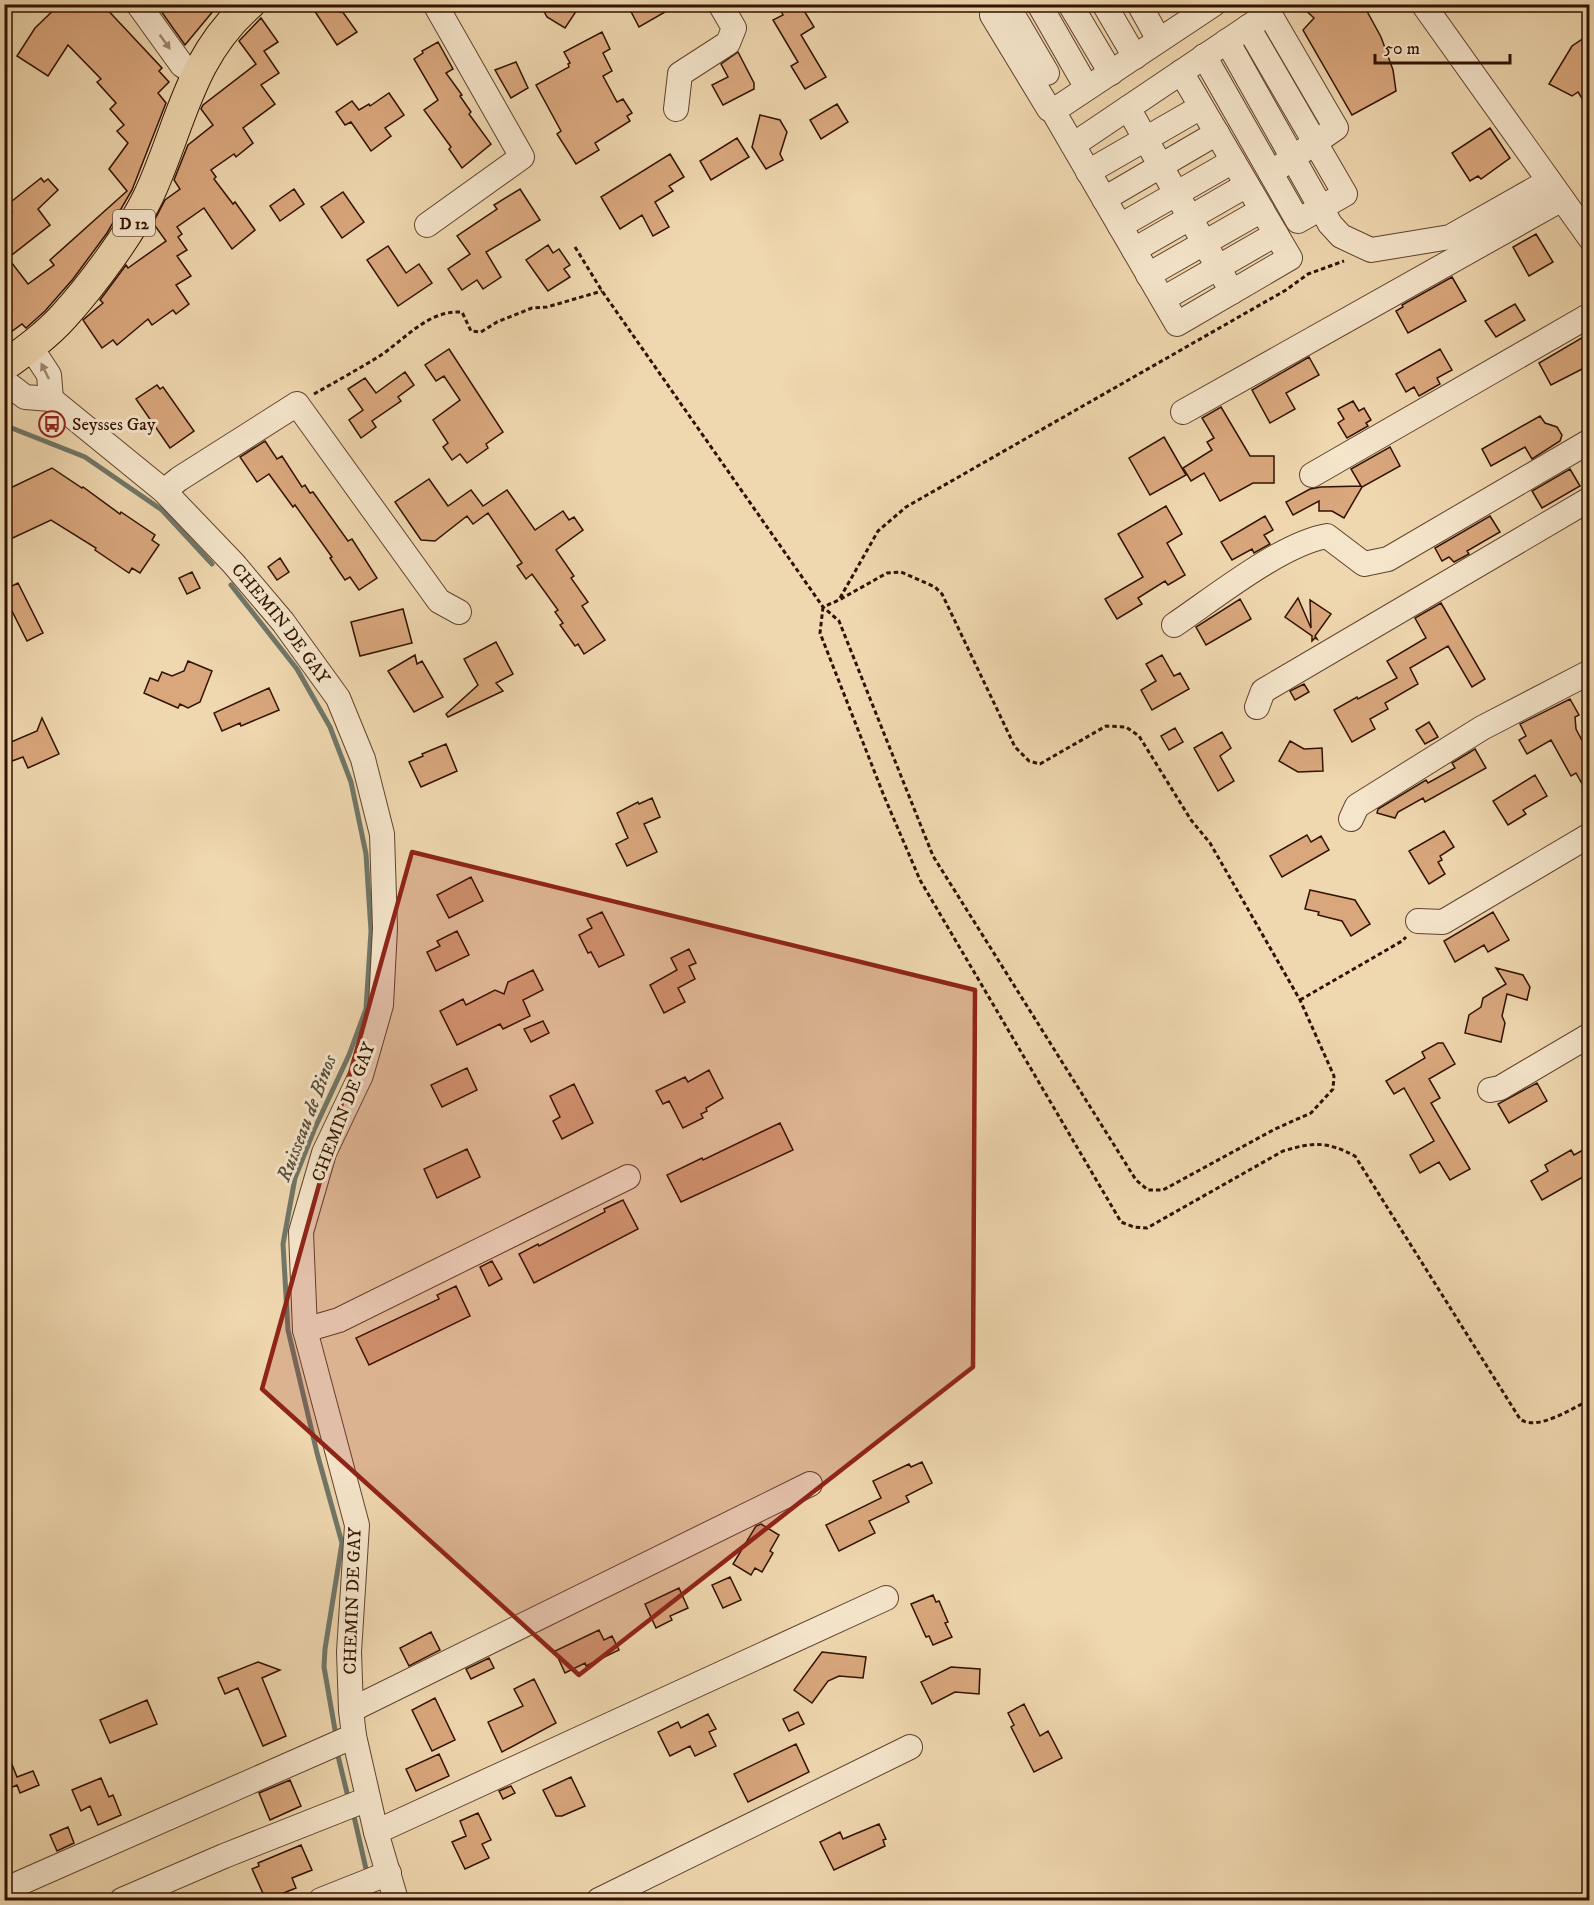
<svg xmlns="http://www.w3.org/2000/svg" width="1594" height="1905" font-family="'IM FELL DW Pica',serif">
<rect width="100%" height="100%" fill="#efd7af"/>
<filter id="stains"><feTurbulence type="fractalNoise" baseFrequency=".00333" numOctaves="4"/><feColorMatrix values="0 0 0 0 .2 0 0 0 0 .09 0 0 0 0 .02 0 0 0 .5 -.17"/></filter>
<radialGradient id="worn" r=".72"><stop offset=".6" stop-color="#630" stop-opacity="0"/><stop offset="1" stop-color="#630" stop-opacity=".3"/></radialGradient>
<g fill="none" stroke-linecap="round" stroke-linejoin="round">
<path stroke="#707668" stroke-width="5" d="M4 425 85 457 162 510 212 564
M231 585 297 669 330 727 351 782 366 854 371 931 366 1009 349 1055 314 1130 295 1178 283 1244 288 1330 317 1453 342 1543 325 1649 324 1667 335 1730
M338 1756 348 1797
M353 1812 366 1869
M371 1888 376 1900"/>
</g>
<path fill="#daa77d" stroke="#311201" stroke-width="1.5" d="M60 4H102L162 68 159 71 169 82 158 93 166 103 132 190 107 233 73 279 45 311 26 328 22 324 4 337V216L12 211 7 205 41 178 44 182 48 179 58 190 38 209 50 225 8 258 28 284 54 265 50 260 127 191 109 169 128 143 117 131 124 125 110 109 116 103 97 82 101 79 68 45 48 76 17 56 35 28Z
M156 4H219L185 45Z
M310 4H334L340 12 342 11 357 32 337 45Z
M540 4H569L577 10 565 28 547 17Z
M627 4H679L639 27Z
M777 4H800L814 27 801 35 826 77 805 89 791 66 798 62 773 20 783 15Z
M1299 4H1363L1381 37 1393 70 1396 91 1352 115 1303 30 1314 18Z
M261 18 278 42 264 51 279 73 261 85 275 104 243 128 253 143 236 157 234 154 211 170 216 177 214 179 233 204 235 202 255 230 232 249 204 208 177 227 182 234 178 237 187 250 177 256 191 276 176 285 189 304 176 314 173 310 152 325 148 319 117 345 113 340 102 348 83 320 103 303 100 300 126 265 128 268 166 241 153 223 165 200 180 189 174 180 188 145 213 125 201 109 203 105 256 64 239 41Z
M602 32 610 49 603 53 612 71 603 76 617 102 623 99 632 113 627 116 630 121 595 143 599 150 576 164 557 134 561 131 536 85 569 67 568 64 570 63 564 52Z
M1590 34V111L1578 92 1572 96 1549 84 1572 46Z
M438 42 453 69 446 73 462 95 460 96 471 112 469 114 491 144 462 168 449 149 451 147 424 110 438 100 414 59 423 53 422 51Z
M738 52 754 83V89L723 105 712 85 728 77 721 64Z
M516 62 528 88 511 98 495 70Z
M389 93 404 115 385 128 391 136 371 151 351 122 345 125 336 112 352 101 359 110 369 104 370 106Z
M837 104 848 122 821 139 810 120Z
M760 115 780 120 787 132 780 154 783 160 766 169 752 147Z
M1490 128 1510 158 1481 179 1478 176 1470 181 1452 153Z
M737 138 749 157 711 180 700 161Z
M670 154 684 177 669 186 673 191 655 202 669 227 653 236 642 215 620 229 601 197Z
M294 189 304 204 280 221 270 206Z
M520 189 540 220 486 252 501 277 483 289 477 280 462 290 448 269 470 254 457 236 497 209 494 205Z
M343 192 364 222 342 238 321 207Z
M1536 234 1553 262 1529 276 1513 247Z
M548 245 553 253 559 249 570 265 564 269 570 277 548 291 526 260Z
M388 246 406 273 419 264 432 283 398 306 367 260Z
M1452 277 1466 301 1408 333 1396 311 1403 307 1402 305Z
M1515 304 1525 320 1496 337 1485 321Z
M1590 333V365L1551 385 1539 363Z
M449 349 503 432 486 444 488 448 467 463 460 454 452 460 443 447 448 443 433 420 460 400 444 376 436 381 425 365Z
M1440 349 1452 370 1437 378 1440 384 1419 396 1414 387 1406 392 1396 374Z
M1309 357 1319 375 1286 393 1295 409 1270 423 1252 390Z
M405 372 414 385 398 397 401 401 372 421 376 427 361 438 349 420 363 410 348 389 365 378 376 393Z
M157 385 160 389 163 387 194 431 170 448 136 399Z
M1353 401 1359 411 1364 408 1371 420 1366 423 1368 426 1347 438 1338 423 1344 419 1338 409Z
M1221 407 1250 456H1274V483H1253L1220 501 1204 473 1191 481 1183 468 1212 450 1207 442 1214 438 1202 418Z
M1540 416 1545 423 1557 427 1562 435 1560 441 1532 459 1525 447 1491 466 1482 449Z
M1164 437 1186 475 1150 495 1129 458Z
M265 441 277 459 282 456 302 487 305 485 310 493 313 492 348 541 352 539 377 578 359 590 350 577 345 580 330 558 332 557 295 505 293 507 269 474 257 482 240 457Z
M1390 447 1400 466 1362 487 1344 518 1332 511H1319V501L1293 515 1286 502 1310 489 1321 487 1361 486 1351 469Z
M52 468 82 488 83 487 120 514 121 512 155 535 152 540 159 545 140 573 132 568 129 573 95 550 96 548 51 520 4 542V491Z
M1570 469 1580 486 1542 508 1532 491Z
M429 479 448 506 471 490 483 506 507 490 535 530 563 511 569 520 574 517 583 530 556 550 574 576 571 578 588 602 582 606 605 640 584 654 578 644 575 646 560 625 563 623 555 612 558 610 532 574 526 579 517 566 522 563 488 513 473 524 467 516 435 541 421 540 395 502Z
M1166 506 1182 534 1167 543 1185 575 1168 585 1165 581 1138 598 1142 604 1117 619 1105 599 1143 577 1118 534Z
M1265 516 1273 530 1264 535 1270 544 1254 553 1252 549 1232 560 1221 542Z
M1490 516 1500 532 1467 551 1469 554 1454 562 1449 557 1442 561 1435 548Z
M280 558 289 572 277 580 268 567Z
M192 572 200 588 187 594 179 578Z
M18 583 43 633 27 641 4 595V590Z
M1298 598 1311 628 1310 600 1331 614 1315 636 1317 639 1315 638 1312 641V636L1285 617Z
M1240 599 1251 619 1206 645 1196 627Z
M1441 603 1485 679 1472 687 1448 646 1410 668 1418 684 1385 703 1388 709 1370 719 1375 729 1352 742 1334 710 1357 697 1358 699 1397 678 1387 661 1426 638 1415 618Z
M403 609 412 643 360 656 351 622Z
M496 642 513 674 496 683 503 691 448 717 446 714 478 685 464 659Z
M415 655 417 664 422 661 443 697 414 712 388 671Z
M1162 655 1174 676 1180 673 1189 689 1152 710 1141 690 1156 681 1146 664Z
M188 661 212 671 200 702 188 708 180 704 178 708 144 693 150 678 158 681 162 672 172 676 184 671Z
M1304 684 1309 692 1295 700 1290 691Z
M269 688 279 710 241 726 240 723 222 731 214 713Z
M1570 699 1579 715 1575 717 1576 729 1585 746 1590 744V798L1576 773 1571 776 1551 740 1527 754 1519 740 1526 736 1520 724Z
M42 718 59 754 28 768 23 757 4 764V745L37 731Z
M1429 722 1438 737 1425 744 1416 730Z
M1175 728 1183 742 1169 750 1161 736Z
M1222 732 1231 748 1220 756 1234 781 1218 791 1194 748Z
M1290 741 1304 749 1322 748 1323 771 1298 772 1279 761Z
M446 744 457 771 421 787 409 762 423 756 422 754Z
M1475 749 1486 768 1425 802 1423 798 1398 812 1395 818 1377 813 1378 809 1426 780 1428 783 1455 768 1452 763Z
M1535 775 1547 796 1523 810 1526 814 1508 825 1493 801Z
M652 798 660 817 644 824 657 852 627 866 616 844 628 838 617 813 638 802 639 804Z
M1444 831 1454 847 1440 856 1442 860 1438 862 1445 874 1429 884 1409 851Z
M1307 835 1311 842 1321 836 1329 850 1282 877 1270 856Z
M471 877 483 901 449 918 437 895Z
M1310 890 1355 900 1370 924 1351 936 1342 921 1318 915 1319 912 1305 909Z
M602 912 624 955 599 967 591 952 588 953 579 935 592 928 587 919Z
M1493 912 1509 940 1488 952 1484 945 1455 962 1444 941Z
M457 931 469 955 436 971 427 952 440 946 437 941Z
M689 949 696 963 689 966 695 979 678 988 685 1002 664 1013 650 985 677 970 671 958Z
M1496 968 1523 975 1530 987 1527 1000 1507 994 1502 1016 1505 1023 1501 1042 1465 1033 1469 1015 1481 1007 1483 998 1506 984Z
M533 970 543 990 523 1000 530 1016 503 1029 500 1024 457 1045 440 1011 463 999 466 1005 495 990 504 994 508 982Z
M543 1021 549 1033 531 1042 524 1029Z
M1438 1043H1443L1455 1064 1429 1079 1440 1098 1431 1103 1470 1169 1450 1180 1439 1162 1420 1173 1410 1155 1434 1141 1404 1088 1394 1094 1386 1081 1425 1058 1422 1052Z
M467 1068 477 1090 442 1107 431 1085Z
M709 1070 723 1098 706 1108 707 1111 701 1114 703 1118 683 1128 669 1101 663 1104 656 1091 685 1077 688 1082Z
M1537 1083 1547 1101 1509 1123 1498 1104Z
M574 1084 593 1123 562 1139 553 1121 560 1117 550 1096Z
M780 1123 793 1150 681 1202 667 1175 702 1158 703 1160Z
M467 1149 480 1177 437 1198 424 1169Z
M1571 1150 1574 1155 1583 1150 1590 1162V1173L1542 1200 1531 1181 1548 1171 1545 1165Z
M623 1200 638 1229 534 1283 519 1254 538 1244 539 1246 605 1212 604 1209Z
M492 1261 502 1279 489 1286 480 1267Z
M456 1286 470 1316 369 1365 356 1338 439 1299 437 1295Z
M922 1462 932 1483 906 1496 909 1502 869 1521 875 1533 839 1551 826 1525 881 1498 873 1481 909 1464 911 1467Z
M761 1524 779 1535 770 1551 773 1553 762 1572 755 1568 751 1575 733 1564 756 1526Z
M730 1577 741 1600 723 1608 712 1585Z
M679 1588 688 1608 670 1616 672 1620 656 1628 645 1604Z
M933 1595 936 1602 939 1601 948 1622 945 1623 952 1637 933 1645 929 1636 926 1637 911 1604Z
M599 1630 604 1640 612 1636 619 1650 586 1666 585 1663 565 1673 555 1651Z
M431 1632 440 1650 409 1666 400 1648Z
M822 1652 866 1657 863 1678 839 1676 828 1681 812 1703 794 1690Z
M489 1658 494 1668 471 1679 466 1669Z
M258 1662 280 1670 262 1678 286 1736 263 1746 238 1688 225 1694 218 1678Z
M951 1667 980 1669 979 1694 955 1692 932 1704 921 1682Z
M534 1679 556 1723 502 1752 488 1722 523 1706 514 1689Z
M435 1698 455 1740 432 1751 412 1710Z
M147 1700 157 1724 110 1743 100 1720Z
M1024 1704 1040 1736 1048 1731 1062 1758 1034 1772 1011 1727 1014 1725 1008 1713Z
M798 1712 804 1724 789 1731 783 1719Z
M708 1714 716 1729 709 1732 716 1746 695 1756 690 1746 670 1756 658 1732 678 1722 681 1728Z
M796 1744 809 1772 748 1802 734 1774Z
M5 1747 17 1777 33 1771 39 1785 20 1793 17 1785 4 1791Z
M439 1754 449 1776 416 1791 406 1769Z
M571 1777 585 1806 562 1816H556L543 1790Z
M101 1778 109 1797 113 1795 121 1815 98 1825 90 1806 81 1811 72 1790Z
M290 1780 301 1806 270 1820 259 1793Z
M511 1786 515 1793 503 1799 499 1791Z
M478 1813 491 1840 482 1844 489 1858 465 1869 452 1842 466 1836 460 1821Z
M879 1824 886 1839 883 1840 885 1846 834 1870 820 1842 840 1832 843 1839Z
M68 1827 74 1843 57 1851 50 1835Z
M301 1845 312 1870 292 1878 296 1888 266 1900 252 1869 259 1866 258 1863Z"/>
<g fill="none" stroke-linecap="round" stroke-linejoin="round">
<g stroke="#60432c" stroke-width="26">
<g id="minor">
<path d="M138 4 182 65 196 74"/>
<path d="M1008 4 992 15 1049 109 1053 111 1177 324 1290 258 1181 72"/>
<path d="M1039 4 1087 88"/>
<path d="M1070 4 1111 73"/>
<path d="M1104 4 1135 57"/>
<path d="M1139 4 1159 40"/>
<path d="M1423 4 1590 238"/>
<path d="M1007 5 1047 73"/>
<path d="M1227 41 1330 224 1341 236 1371 250 1450 237 1549 181"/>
<path d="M1204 56 1298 221 1345 194 1248 27"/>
<path d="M1128 108 1232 292"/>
<path d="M676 109 680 74 728 43 734 28 720 4"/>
<path d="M1053 111 1214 4"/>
<path d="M1073 145 1269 13 1336 128 1271 173"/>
<path d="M1088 172 1201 107"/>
<path d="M1104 199 1217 133"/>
<path d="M427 225 522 157 435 4"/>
<path d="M1120 226 1233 161"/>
<path d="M1134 250 1247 185"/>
<path d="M1148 275 1262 210"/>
<path d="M1163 299 1276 234"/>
<path d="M30 346 49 375 51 399"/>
<path id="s1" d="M4 381 25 397 51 399 164 491 233 563 283 622 338 698 363 759 382 834 385 928 381 1005 361 1075 324 1153 301 1232 305 1330 357 1525 349 1652 351 1710 354 1736 376 1832 396 1900"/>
<path d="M1183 412 1562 199"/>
<path d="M1312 475 1590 315"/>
<path d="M164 491 179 479 297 404 439 601 459 612"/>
<path d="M1174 625C1214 598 1281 544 1327 536L1364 564 1388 559 1590 441"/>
<path d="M1257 707 1263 691 1590 499"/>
<path d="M1351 819 1357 806 1482 728 1590 672"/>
<path d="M1418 921 1443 922 1590 835"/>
<path d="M1490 1090 1500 1088 1590 1035"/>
<path d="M305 1330 339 1320 628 1177"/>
<path d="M351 1710 810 1484"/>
<path d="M376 1832 886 1598"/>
<path d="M4 1890 354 1736"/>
<path d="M122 1900 224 1856 368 1799"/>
<path d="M321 1900 389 1873"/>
<path d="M599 1900 910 1747"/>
</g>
</g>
<g stroke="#311201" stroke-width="32">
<path id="major" d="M4 366C25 351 47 335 64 316 92 285 130 234 148 197 181 127 188 58 250 4"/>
</g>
<path stroke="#311201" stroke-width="3" stroke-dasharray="4.5 3" stroke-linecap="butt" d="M575 247 602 291 823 607 839 621 933 856 1136 1180 1148 1190H1163L1275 1129 1311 1113 1333 1089 1334 1076 1300 1000 1210 843 1191 820 1139 736 1126 727 1106 726 1040 764 1029 761 1015 747 942 594 935 587 901 572 887 573 839 600 823 607
M314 394C335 382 357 370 378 357 405 340 427 310 462 312L471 331 481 332 497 322 532 308 547 307 602 291
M840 598 878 531 906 507 1286 290 1308 274 1344 261
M823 607 820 633 884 796 920 880 1121 1222 1134 1227 1147 1228 1283 1151C1314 1142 1326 1141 1355 1156L1520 1419C1537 1432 1572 1408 1590 1400
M1300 1000 1402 941 1406 937"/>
<use href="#minor" stroke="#f5e5cb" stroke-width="24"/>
<use href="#major" stroke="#efd7af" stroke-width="30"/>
</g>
<defs><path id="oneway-solid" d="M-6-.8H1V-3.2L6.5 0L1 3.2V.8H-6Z" transform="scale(1.5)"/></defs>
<g fill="#9d8670">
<use href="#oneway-solid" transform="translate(165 42) rotate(54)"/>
<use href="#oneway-solid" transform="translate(45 371) rotate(-116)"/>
</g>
<path fill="#8f2418" fill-opacity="0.2" stroke="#8f2418" stroke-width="4.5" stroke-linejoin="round" d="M412 852 975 990 973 1367 579 1675 262 1389Z"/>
<defs>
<g id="bus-ring" transform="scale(1.35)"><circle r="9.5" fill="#f5e5cb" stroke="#8f2418" stroke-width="1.5"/><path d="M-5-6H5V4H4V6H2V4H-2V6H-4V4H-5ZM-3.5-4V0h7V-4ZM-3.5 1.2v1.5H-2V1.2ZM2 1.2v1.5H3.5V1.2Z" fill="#8f2418"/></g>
</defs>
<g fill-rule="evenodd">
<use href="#bus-ring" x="52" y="424"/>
</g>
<g text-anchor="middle" stroke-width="6" stroke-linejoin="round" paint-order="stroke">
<rect fill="#f5e5cb" stroke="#6c513e" stroke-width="1.5" x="113" y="210" width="42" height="26" rx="4.5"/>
<g font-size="16" font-weight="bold" fill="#311201">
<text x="134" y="229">D 12</text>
</g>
<g font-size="18" fill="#311201" stroke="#f5e5cb" text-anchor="start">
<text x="72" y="430">Seysses Gay</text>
</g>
<g font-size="18" fill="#311201" stroke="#f5e5cb">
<text dy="6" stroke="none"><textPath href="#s1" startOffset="375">CHEMIN DE GAY</textPath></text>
<text transform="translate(343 1112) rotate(-69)" y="6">CHEMIN DE GAY</text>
<text transform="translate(352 1601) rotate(-88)" y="6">CHEMIN DE GAY</text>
</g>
<g font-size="20" font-style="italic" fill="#564c3d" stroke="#f5e5cb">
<text transform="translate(306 1118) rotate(-69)" y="7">Ruisseau de Binos</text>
</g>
</g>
<rect width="1594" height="1905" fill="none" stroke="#efd7af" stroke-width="24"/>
<rect x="6" y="6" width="1582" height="1893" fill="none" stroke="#311201" stroke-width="3"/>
<rect x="12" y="12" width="1570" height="1881" fill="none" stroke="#311201" stroke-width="1.5"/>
<path d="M1375 54v9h135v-9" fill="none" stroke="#311201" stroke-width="3"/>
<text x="1384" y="54" font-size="18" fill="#311201" stroke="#f5e5cb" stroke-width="4.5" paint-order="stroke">50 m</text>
<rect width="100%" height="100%" filter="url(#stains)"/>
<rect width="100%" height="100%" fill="url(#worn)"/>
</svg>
